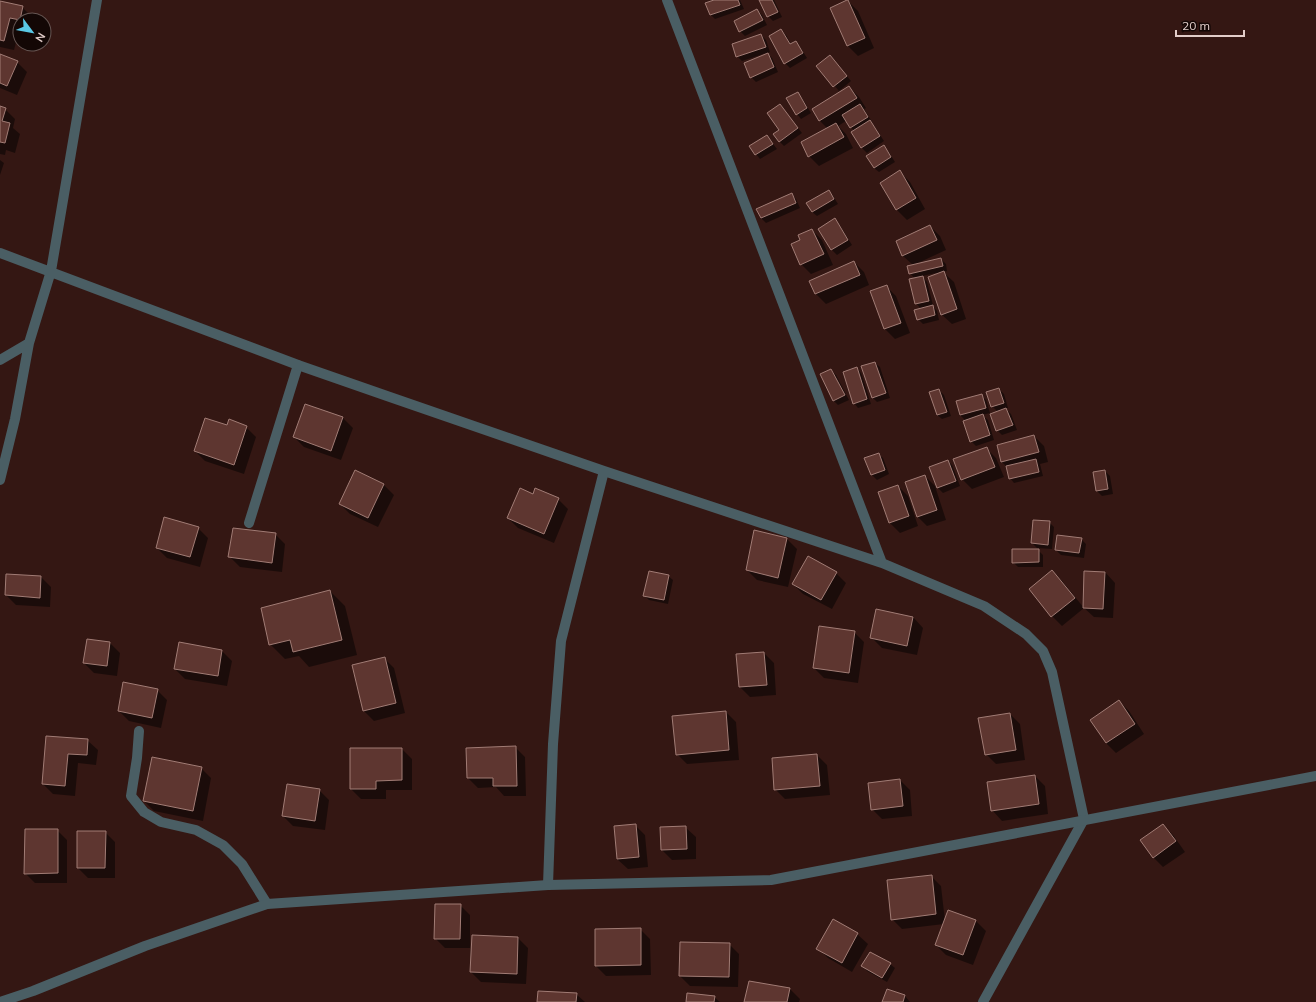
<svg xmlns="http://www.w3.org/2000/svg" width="1316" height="1002" font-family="Mulish,sans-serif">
<rect width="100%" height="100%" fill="#341713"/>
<path fill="#0007" d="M717 0H740L744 9 715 19 710 14Z
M760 0H774L782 17 773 21 768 16Z
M848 1 858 11 874 48 858 56 848 46Z
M0 2 22 7 32 17V20H20V27L14 50 0 47Z
M757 10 762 15 767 25 745 36 740 31Z
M781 30 786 35 791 44 796 42 800 47 807 58 790 68 785 63Z
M761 35 766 40 770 52 767 53 772 58 778 72 756 82 751 77 766 54V53L742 61 737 56Z
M0 55 17 62 27 72 17 95 0 88Z
M834 61 851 81 839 91 818 66Z
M849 87 859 97 866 108 864 109 872 122 871 123 874 126 884 141 867 153 862 148 852 132 854 131 846 121 838 126 846 134 853 148 819 166 809 156 828 129 820 121 813 110Z
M797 93 802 98 811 113 801 119 797 114Z
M780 105 802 133 784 146 779 141 781 130Z
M0 107 5 109 15 119 13 128 20 134 15 153 6 150 5 155 0 154Z
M767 136 777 149 760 159 756 154Z
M883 146 888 151 895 162 879 172 874 168Z
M0 160 4 163 0 175Z
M900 172 910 182 925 209 907 220 897 210 881 183Z
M829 191 833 196 838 204 817 216 812 212Z
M792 195 796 199 800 208 766 223 761 218Z
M835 220 839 224 852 245 837 255 832 250 819 230Z
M930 226 940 236 946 250 918 263 941 259 946 264 947 271 943 272 954 282 966 319 952 324 941 314 936 273 922 276 927 282 933 305H932L937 311 939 320 923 324 918 319 921 309 916 303 915 279 910 273 913 265 903 256 897 242Z
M812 230 822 240 833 265 811 274 801 264 802 240Z
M854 262 864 272 869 285 826 304 816 294 810 281Z
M886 286 896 296 910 333 895 339 885 329 871 292Z
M875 363 880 367 890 398 877 402 873 398Z
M857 368 861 373 871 404 858 408 854 403Z
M831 370 836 375 849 400 838 405 833 400Z
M999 389 1004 394 1008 408H1005L1011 414 1017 430 1002 435 997 430 998 412 992 406Z
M939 390 944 395 951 416 942 419 937 415Z
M981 395 986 400 990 413 982 415 988 420 994 440 976 446 971 441 966 421 960 415Z
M305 405 343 418 353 428 341 460 304 447 294 437Z
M228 427H246L256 437 244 474 205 461 195 451Z
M1034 436 1044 446 1048 462 1040 464 1043 476 1014 483 1010 478 1007 467 1002 462 998 445Z
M986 448 996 458 1004 477 972 489 962 479Z
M878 454 883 458 889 474 877 480 872 475 865 459Z
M948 461 952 465 960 486 943 493 938 488 931 467Z
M1105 471 1110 476 1113 494 1102 496 1097 491 1094 473Z
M356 472 384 485 394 495 378 527 350 514 340 504Z
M925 476 935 486 946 520 927 526 917 516Z
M898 486 908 496 918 526 900 533 890 523Z
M533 495 558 499 568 509 554 543 518 528 508 518Z
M1049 522 1054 527 1052 549 1037 548 1032 543Z
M198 528 208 538 200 567 167 558 157 548Z
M755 531 787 539 797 549 788 587 757 580 747 570Z
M275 534 285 544 282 572 240 567 230 557Z
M1081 539 1086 544 1084 558 1061 555 1056 550Z
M1038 550 1043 555V567H1018L1013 562Z
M808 557 836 573 846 583 832 609 803 594 793 584Z
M1052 571 1062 581 1084 608 1085 572H1105L1115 583 1113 618 1094 617 1084 608 1062 626 1052 616Z
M668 576 673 580 668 604 649 600 644 595Z
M41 577 51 587 50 607 16 605 6 595Z
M330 591 345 606 357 655 309 667 299 656 285 659 270 644Z
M913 617 923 628 917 655 882 648 872 638Z
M854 632 864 642 858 683 824 678 814 668Z
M87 640 110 643 120 653 117 676 94 673 84 663Z
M222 651 232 661 227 686 185 679 175 669Z
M764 653 774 663 776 695 750 697 740 687Z
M384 658 394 668 405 713 374 721 364 711Z
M157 690 167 700 161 728 129 721 119 711Z
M1119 701 1129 711 1144 734 1116 753 1106 743Z
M726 712 736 722 739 760 687 764 677 754Z
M1010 714 1020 724 1025 760 996 764 986 754Z
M47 737 87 740 98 750 96 765 78 763 75 796 53 794 43 784Z
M515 747 525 757 526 796H504L496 787 478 788 468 778 467 749Z
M402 749 412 759V790H386V799H361L351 789Z
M817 755 827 765 830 795 785 799 775 789Z
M201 768 211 778 203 821 154 811 144 801Z
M1035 776 1045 786 1048 814 1002 821 992 810Z
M900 780 910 790 912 816 882 819 872 809Z
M319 790 329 800 325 830 293 826 283 816Z
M635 825 645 835 648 867 628 869 617 859Z
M1163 825 1173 835 1185 852 1163 867 1153 857Z
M685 827 696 837V859L672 860 662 850Z
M57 830 67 840V883H35L25 873Z
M105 832 115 842V878H88L78 868Z
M931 876 941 886 945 921 949 911 976 921 986 931 973 965 946 955 936 945 944 924 902 929 892 919Z
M460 905 470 915V948H445L435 938Z
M640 929 650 939 651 975 606 976 596 966Z
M857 934 868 944 852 972 828 958 818 948Z
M518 938 528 948 526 984 481 982 471 972Z
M729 944 739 954 738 987 690 986 680 976Z
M890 964 895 968 887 982 867 971 863 966Z
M749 982 790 989 800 999 799 1002H745Z
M887 990 905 996 910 1002H883Z
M576 994 585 1002H538Z
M714 997 720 1002H687Z"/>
<path fill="#5e3630" stroke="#a17c75" d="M714 0H738L740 5 710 15 705 3Z
M759 0H772L778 12 767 17Z
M847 0H848L865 38 847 46 830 8Z
M0 1 23 6 20 20 10 18 4 41 0 40Z
M757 9 763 20 739 32 734 21Z
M781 29 790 44 796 41 803 53 784 64 769 36Z
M761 34 766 47 736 57 732 44Z
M768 53 774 67 750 78 744 63Z
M0 54 18 61 7 86 0 83Z
M830 55 847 76 833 87 816 66Z
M849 86 857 98 819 121 812 109Z
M798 92 807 108 796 115 786 98Z
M780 104 798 128 779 142 773 134 779 130 767 113Z
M860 104 868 117 850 128 842 115Z
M0 106 6 108 2 121 10 123 5 143 0 142Z
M870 120 880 136 861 148 851 132Z
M836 123 844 137 808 157 801 142Z
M767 135 773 144 755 155 749 146Z
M884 145 891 157 874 168 866 156Z
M900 170 916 198 896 210 880 183Z
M829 190 834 199 812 212 806 203Z
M792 193 796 203 761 218 756 209Z
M835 218 848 240 831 250 818 229Z
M930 225 937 240 902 256 896 241Z
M812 229 824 254 800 265 791 244 800 240 798 235Z
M941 258 943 266 909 274 907 266Z
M854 261 860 275 815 294 809 281Z
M944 271 957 309 941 315 928 277Z
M923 276 929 301 915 304 909 279Z
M887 285 901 323 884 329 870 291Z
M933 305 935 315 917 320 914 310Z
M875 362 886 393 872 398 861 366Z
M857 367 867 399 853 404 843 372Z
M831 369 845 395 833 401 820 374Z
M999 388 1004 403 991 407 986 392Z
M939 389 947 412 937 415 929 392Z
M982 394 986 408 960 415 956 401Z
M305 404 343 417 331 451 293 437Z
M1006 408 1013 425 996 431 990 414Z
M983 414 990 435 970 442 963 421Z
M205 418 227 425 229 419 247 426 234 465 194 451Z
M1034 435 1039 452 1001 462 997 445Z
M987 447 995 467 961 480 953 459Z
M879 453 885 470 871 475 864 458Z
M1036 459 1039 472 1009 479 1006 466Z
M948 460 956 481 937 488 929 467Z
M355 470 384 484 368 518 339 504Z
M1105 470 1108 489 1096 491 1093 472Z
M925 475 937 510 917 517 905 482Z
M898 485 909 516 889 523 878 492Z
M520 488 533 494 535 488 559 498 544 534 507 518Z
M164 517 199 527 190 557 156 548Z
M1033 520 1050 521 1048 545 1031 543Z
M233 528 276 533 272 563 228 557Z
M754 530 787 538 778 578 746 570Z
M1057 535 1082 538 1079 553 1055 550Z
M1012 549H1039V562L1012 563Z
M808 556 837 572 821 600 792 584Z
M1052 570 1075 598 1051 617 1029 589Z
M649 571 669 575 664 600 643 596Z
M1084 571 1105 572 1103 609 1083 608Z
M6 574 41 576 40 598 5 595Z
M330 590 342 640 293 652 290 640 269 645 261 608Z
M876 609 913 617 907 646 870 638Z
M819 626 855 631 849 673 813 668Z
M87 639 110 642 107 666 83 663Z
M179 642 222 650 218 676 174 669Z
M764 652 767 685 739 687 736 654Z
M385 657 396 703 363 711 352 665Z
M123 682 158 689 152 718 118 711Z
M1119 700 1135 724 1106 743 1090 720Z
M726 711 729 750 676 755 672 716Z
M1010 713 1016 750 985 755 978 718Z
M46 736 88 739 87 755 68 754 65 786 42 784Z
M516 746 517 786H493V778H467L466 748Z
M350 748H402V780L376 781V789H350Z
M817 754 820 786 774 790 772 758Z
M152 757 202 767 193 811 143 801Z
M1035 775 1039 804 991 811 987 782Z
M900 779 903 806 871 810 868 783Z
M287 784 320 789 315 821 282 816Z
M636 824 639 857 617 859 614 826Z
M1163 824 1176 841 1153 858 1140 840Z
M686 826 687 849 661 850 660 827Z
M25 829H58V873L24 874Z
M77 831H106L105 868H77Z
M932 875 936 914 891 920 887 880Z
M435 904H461L460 939H434Z
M948 910 976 920 963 955 935 945Z
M833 919 858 933 842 963 816 949Z
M641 928V965L595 966V929Z
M472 935 518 937 517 974 470 972Z
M680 942 730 943 729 977 679 976Z
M870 952 891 963 882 978 861 966Z
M749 981 790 988 787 1002H744Z
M887 989 905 995 903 1002H882Z
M538 991 577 993 576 1002H537Z
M687 993 715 996 714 1002H686Z"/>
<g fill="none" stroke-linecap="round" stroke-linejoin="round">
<path stroke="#4a5e64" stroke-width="10" d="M249 523 298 365"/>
<path stroke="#4a5e64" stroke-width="10" d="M667 0 882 563
M0 253 298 365 387 396 604 471 882 563 984 606 1026 634 1043 651 1052 672 1084 819 983 1002
M0 360 29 343
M0 480 15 419 29 343 51 271 97 0
M139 731 137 758 131 796 144 812 161 822 196 830 223 845 242 864 267 904
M548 885 553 744 561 641 604 471"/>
<path stroke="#4a5e64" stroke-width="10" d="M0 1002 33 991 145 946 267 904 548 885 771 880 1316 776"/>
</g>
<g transform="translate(32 32) rotate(122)"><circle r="19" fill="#130705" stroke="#665653"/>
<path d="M0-3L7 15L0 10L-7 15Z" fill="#5ac8e5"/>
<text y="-6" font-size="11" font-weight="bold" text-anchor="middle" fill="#e2cdc9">N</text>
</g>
<path d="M1176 30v6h68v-6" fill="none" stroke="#e2cdc9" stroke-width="2"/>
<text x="1182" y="30" font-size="12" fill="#e2cdc9" stroke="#130705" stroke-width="3" paint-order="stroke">20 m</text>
</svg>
